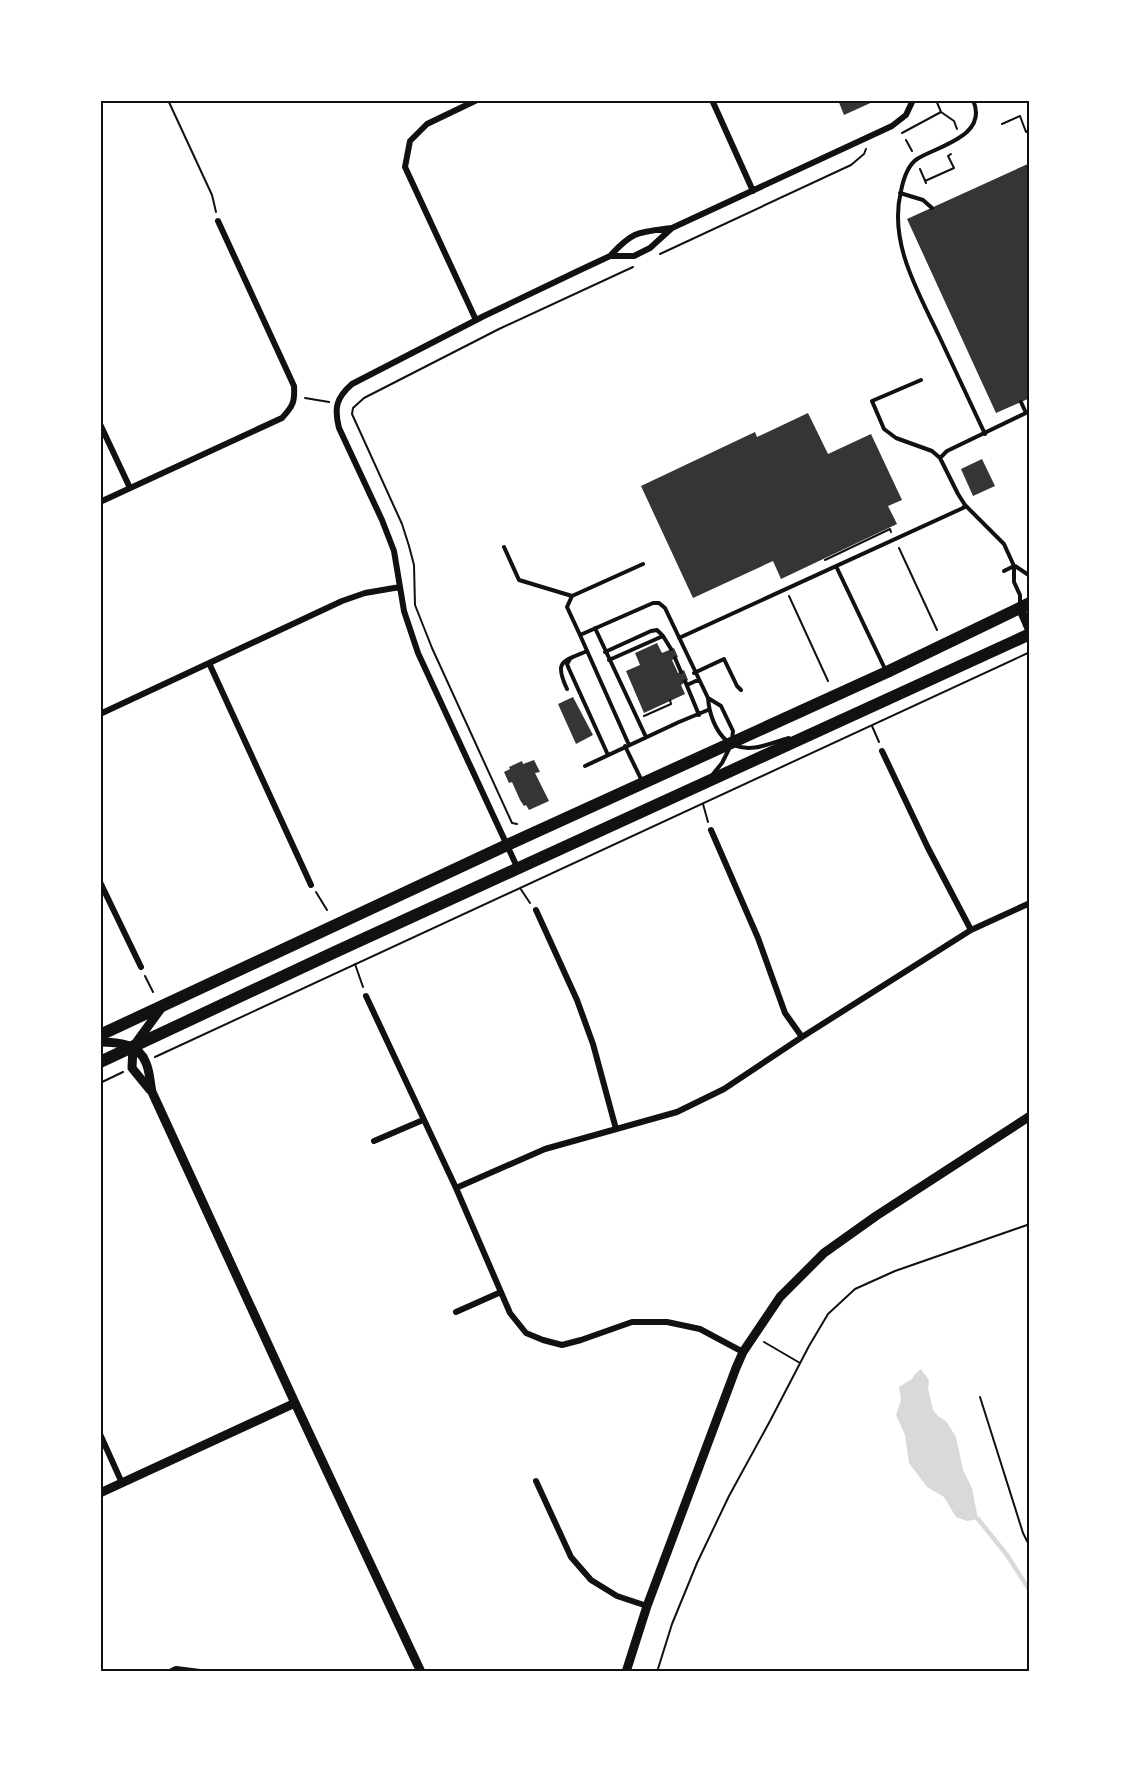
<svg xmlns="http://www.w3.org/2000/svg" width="1130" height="1772" font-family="'Golos Text',sans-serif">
<rect width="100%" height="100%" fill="#fff"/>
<path fill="#d9d9d9" d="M921 1369 929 1380 928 1388 933 1410 938 1416 946 1421 956 1437 963 1470 972 1488 978 1519 967 1521 956 1517 944 1497 927 1487 909 1463 905 1435 896 1415 901 1400 899 1387 912 1379 915 1374Z"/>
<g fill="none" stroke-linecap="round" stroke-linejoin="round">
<path stroke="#d9d9d9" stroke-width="4.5" d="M978 1519 1007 1555 1030 1591"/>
</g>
<path fill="#353535" d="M838 100H877L844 115Z
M1030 163V398L996 413 907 219Z
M808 413 828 454 871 434 902 500 888 506 897 524 781 579 773 561 693 598 641 486 755 432 757 437Z
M982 459 995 486 973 496 961 469Z
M657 643 662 653 674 648 678 657 672 660 678 673 684 670 688 680 681 685 685 694 644 713 626 671 640 665 635 653Z
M573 697 593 735 576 744 558 704Z
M534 760 540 772 535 773 549 801 529 810 526 805 524 806 520 800 512 782 509 783 504 772 510 769 509 767 522 761 523 764Z"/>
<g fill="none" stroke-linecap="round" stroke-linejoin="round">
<path stroke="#111" stroke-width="2" d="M168 100 212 195 216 212
M941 112 954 121 957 129
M1002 124 1020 116 1026 132 1030 130
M902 133 941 112 936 100
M906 140 912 151
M920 169 926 183
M925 181 954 168 948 156 951 154
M660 254 851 165 864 154 866 149
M305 398 329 402
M899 548 937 630
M825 560 890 529 891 532
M789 596 828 681
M644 716 671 704 670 700
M872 726 879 742
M703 804 708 822
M517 824 512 823 432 648 415 605 414 565 409 546 402 524 352 414 353 408 364 398 499 329 633 267
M520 888 530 903
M316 892 327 910
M355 964 363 987
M145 976 153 992
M155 1057 1030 652
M100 1083 123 1072
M764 1342 800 1363
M980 1397 1023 1533 1030 1547
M657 1672 672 1624 697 1563 729 1496 770 1421 809 1346 828 1314 855 1289 895 1271 1030 1224"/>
<path stroke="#111" stroke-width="4" d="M973 100C989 136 938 146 917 159 908 165 903 181 901 191 888 243 919 293 940 338 955 370 970 402 985 434
M900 193 923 200 932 208
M921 380 872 401 884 429 896 438 932 451 940 458 958 494 965 505 1004 544 1014 566V582L1020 595V604
M1021 402 1026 413
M940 458 947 451 1030 411
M504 547 519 580 572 596
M836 566 886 671
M1015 566 1030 576
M1004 571 1014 566
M595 628 646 737
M580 635 567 607 572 596 643 564
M679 638 963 508 965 505
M605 652 651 631 657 630 663 636
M675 658 681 672
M570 659 567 664 569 669 608 755
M609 660 663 636 671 649
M694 673 724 659 737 686 741 690
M685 681 699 715
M687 685 698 680
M567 689C554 661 562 662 587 651
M708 698 721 706 733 731 732 740
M629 745 580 635 653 603H659L665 608 708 698C709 713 715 731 727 741
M733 745C753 753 770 743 789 738
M625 746 642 781
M585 766 679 722 708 710
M713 774 722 763 730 747"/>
<path stroke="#111" stroke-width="6" d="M712 100 753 191
M610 256C633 231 638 232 672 228L892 126 906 115 913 100
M476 320 405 167 410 141 427 124 477 100
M100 424 130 488
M100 502 282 418C293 406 295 402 294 386L218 221
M209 663 311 885
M100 714 342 601 365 593 400 587
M882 751 928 848 971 930
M711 830 758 938 785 1013 802 1037
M518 869 418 653 404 611 394 551 382 520 339 428C334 408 336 398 352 384L484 316 578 271 610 256H634L650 248 672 228
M100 882 141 967
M536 910 577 1000 593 1044 616 1129
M366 996 456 1188 510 1313 526 1333 543 1340 562 1345 581 1340 632 1322H667L700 1329 743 1352
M374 1141 423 1120
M456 1188 545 1149 677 1112 724 1089 802 1037 971 930 1030 903
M456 1312 501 1292
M100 1434 122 1483
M536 1481 571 1557 591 1580 617 1596 647 1606
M170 1672 176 1669 200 1672"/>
<path stroke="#111" stroke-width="9" d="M1020 608 1030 631
M100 1042C118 1042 139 1044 146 1063 150 1072 150 1083 152 1092L295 1403 421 1672
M150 1090 132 1068 133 1047 162 1007
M100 1493 295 1403
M626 1672 647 1606 736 1368 743 1352 780 1297 824 1253 876 1216 1030 1116"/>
<path stroke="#111" stroke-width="12" d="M100 1035 507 845 887 672 1030 603
M100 1062 335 952 1030 634"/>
</g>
<rect width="1130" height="1772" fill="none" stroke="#ffffff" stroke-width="204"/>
<rect x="102" y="102" width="926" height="1568" fill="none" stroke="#111" stroke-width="2"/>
</svg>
